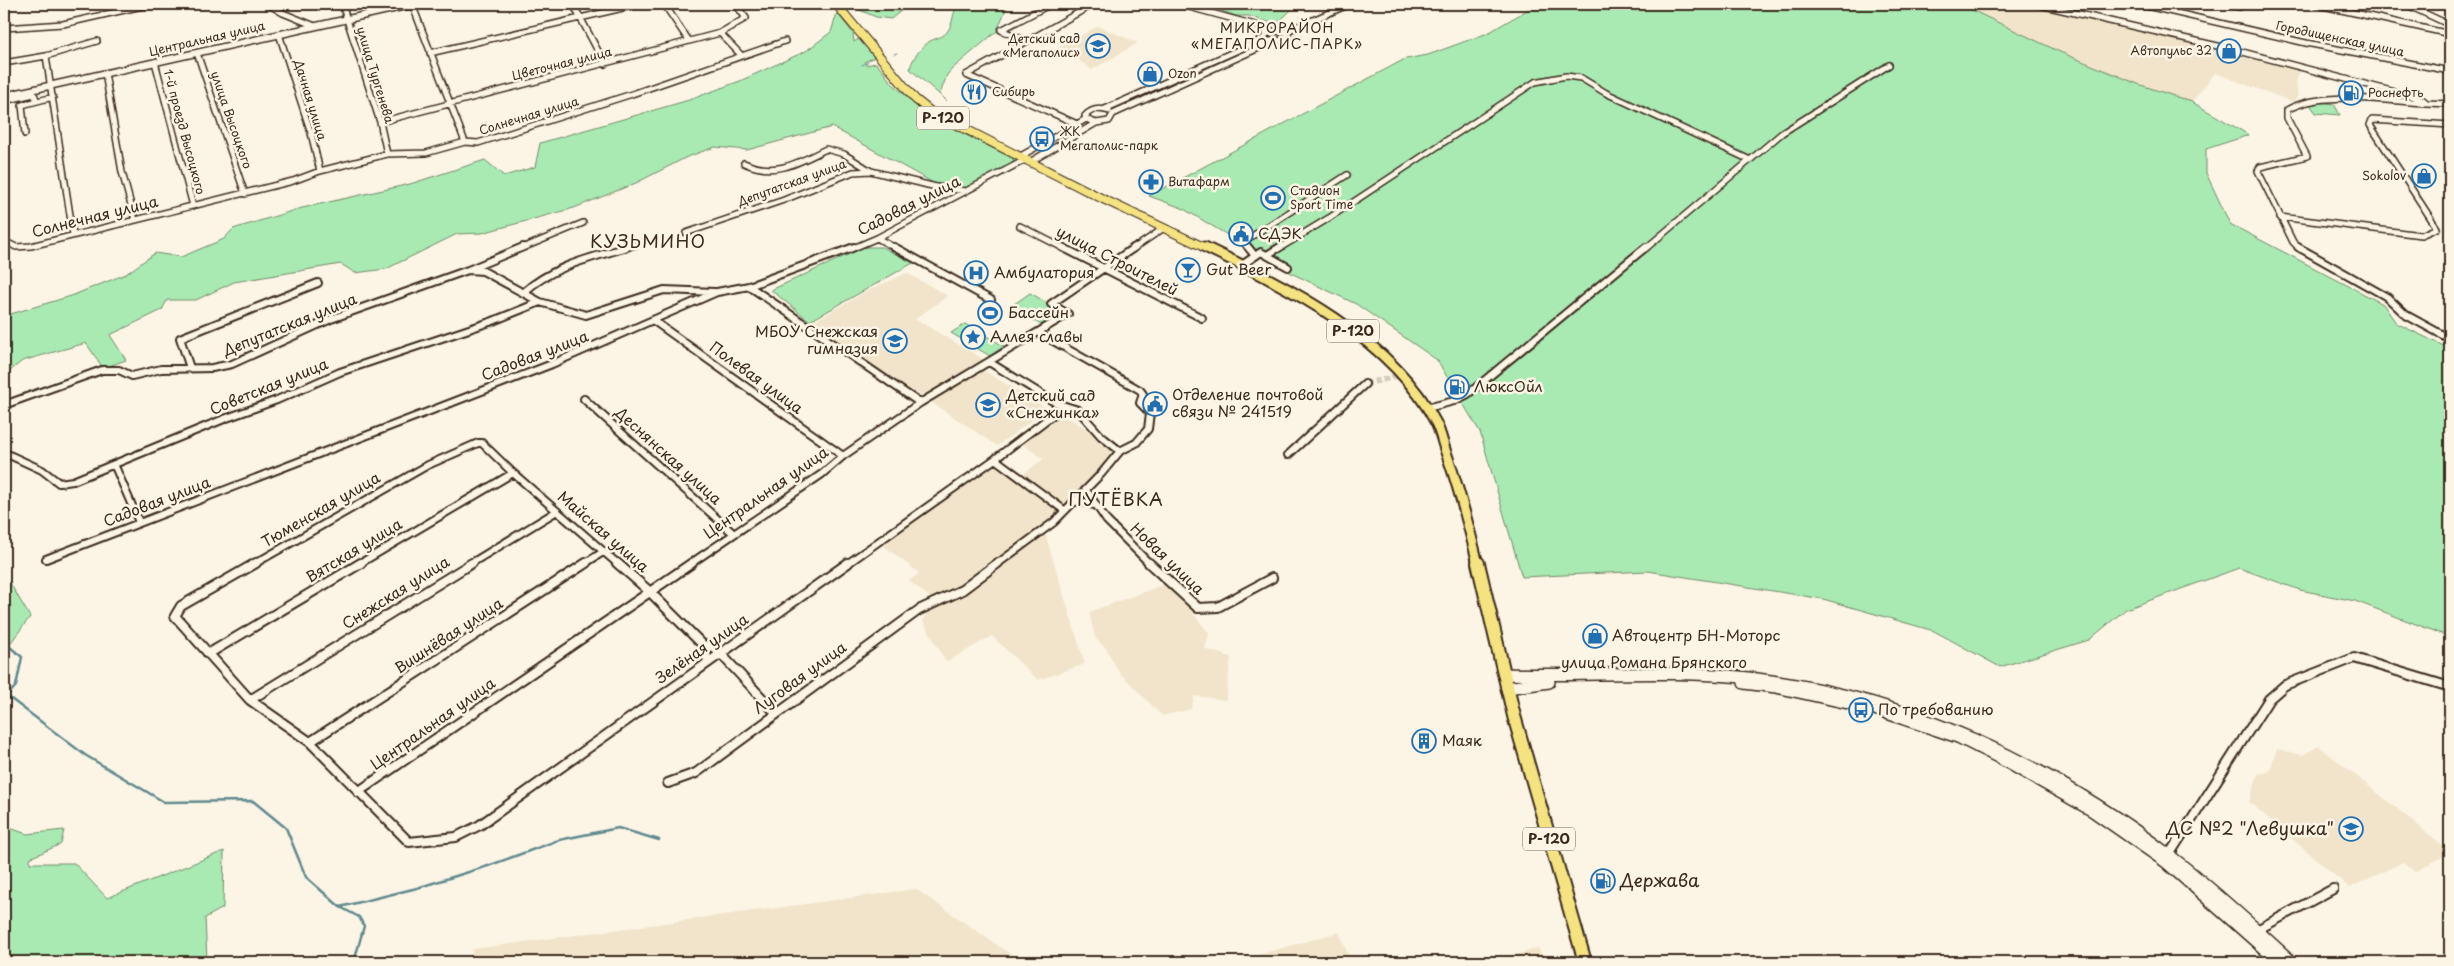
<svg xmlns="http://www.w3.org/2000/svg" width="2454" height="966" font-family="'Playpen Sans',sans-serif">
<rect width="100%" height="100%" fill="#fcf5e5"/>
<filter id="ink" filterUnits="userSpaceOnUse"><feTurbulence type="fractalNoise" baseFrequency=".02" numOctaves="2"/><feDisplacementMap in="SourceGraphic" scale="10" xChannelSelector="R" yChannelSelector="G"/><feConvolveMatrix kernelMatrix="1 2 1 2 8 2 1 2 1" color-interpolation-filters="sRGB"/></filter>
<g filter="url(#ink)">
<path fill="#f1e4cb" d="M1967 4H2027L2301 69 2296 82 2298 98 2293 102 2215 73 2192 102 2138 84 2060 52 1965 7Z
M1098 26 1138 43 1092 70 1075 57 1056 49Z
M907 273 948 296 915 319 983 359 928 395H919L809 324 869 290Z
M981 369 1047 409 997 446 931 402Z
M1060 413 1117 447 1104 470 1045 533 1085 664 1038 680 992 636 946 662 923 621 932 599 909 581 919 573 881 544 998 463 1022 475 1043 459 1021 443Z
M1168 583 1209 633 1205 649 1231 657 1226 700 1194 696 1191 709 1162 716 1118 671 1106 648 1095 638 1089 612Z
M2319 746 2446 848V855L2415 872 2403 862 2350 888 2249 802 2258 774 2269 772 2277 749 2302 755Z
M916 889 1022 962H469L473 949Z
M1339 932 1351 962H1233Z
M1538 948 1545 962H1492Z"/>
<path fill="#a9eab3" stroke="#728a68" d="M857 4H909L891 19 876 17 855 8Z
M958 4H1008L997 31 952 69 947 75 940 94 947 101 910 69C912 58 921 48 930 41 936 38 943 37 947 32 954 23 952 13 958 4Z
M1194 4H1248L1253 9 1260 10 1269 4H1292L1294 7 1279 22 1271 23 1249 16H1236L1214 8Z
M1548 4H1959L2060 52 2138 84 2192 102 2249 135 2206 149V173L2230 224 2383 304 2396 323 2450 349V637L2355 601 2300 590 2239 568 2126 609 2089 640 2000 667 1934 631 1823 599 1648 571 1522 577 1480 432 1437 360 1356 304 1293 274 1182 208 1149 196 1405 59 1428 55 1488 33 1527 10Z
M837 13 853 33 854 42 860 38 875 57 864 62 866 65 876 63 892 83 927 116 1011 157 1014 160 1013 163 976 184 965 188 937 185 832 127 747 150 715 147 687 157 636 183 574 208 482 233 457 234 386 269 355 273 341 264 234 282 196 300H167L162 310 110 335 126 360 103 368 86 343 22 361 4 376V316L71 296 126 274 155 253 181 257 224 239 233 229 302 208 410 184 485 160 504 176 535 167 540 143 689 100 740 81 806 51 831 32Z
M2311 101 2334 104 2340 115 2316 113 2308 102Z
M865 247H882L913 263 810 321 771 290Z
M1030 293 1058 309 1054 317 1042 325 1010 307Z
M965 324 1004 346 990 356 951 333Z
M4 580 10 583 30 617 9 645 4 646Z
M4 826 27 834 64 830 61 844 30 858V863H74L107 898 224 851 223 908 205 918 207 962H4Z"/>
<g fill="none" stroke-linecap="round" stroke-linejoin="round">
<path stroke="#61898e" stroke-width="1" d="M894 54 897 53
M862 65 868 62"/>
<path stroke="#61898e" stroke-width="2.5" d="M4 642 22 657 16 686 7 696 85 755 164 802 253 801 286 828 306 877 340 907 359 917 364 926 354 962
M340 907 417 888 488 866 559 840 618 828 659 840"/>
<path stroke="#d5ccbd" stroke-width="6" stroke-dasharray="6 3" stroke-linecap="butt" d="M1365 384 1402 375"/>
<g stroke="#3b2a1e" stroke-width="8">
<path id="street-far2" d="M268 4 283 13 315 26
M342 4 380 122 387 154
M412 4 465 142
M573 4 605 64
M664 4 689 41
M1178 4 1259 26 1268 32
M2036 4 2235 50 2422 99 2427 103 2450 104
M2138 4 2306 43 2450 71
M2226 4 2240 7 2244 4
M2314 4 2450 34
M2405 4 2450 25
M4 28 63 24 151 4
M720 33 742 56
M279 34 311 133 320 171
M1027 41 1001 30 1051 4
M1269 41 1286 40 1288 35 1285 32
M197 53 245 194
M430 53 640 4
M46 56 73 235
M155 62 193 206
M4 63 46 56 97 41
M105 73 122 172 135 220
M966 75 1094 4
M966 75 1077 124
M4 101 34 94 37 101
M1105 109 1265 38V35L1272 31 1285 32 1350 4
M1086 119 1096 123 1109 121 1113 114 1272 42
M380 122 720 33 746 18 735 4
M25 134 22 105 53 97
M1019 157 1086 119 1085 116C1092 108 1100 108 1109 111
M1030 162 1096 123
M744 163C775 177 798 163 826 149L844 154 871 171
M4 202V214
M2280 217 2421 235 2437 228 2370 125 2372 120 2450 125
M1020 226 1065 249
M686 233 784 200 853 172 871 171 936 187 966 191
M877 238 897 249
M4 241 16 247 31 246 293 181 320 171 387 154 426 153 465 142 478 143 632 94 785 41
M520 249 583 223
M623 249 638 244
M851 249 877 238 1025 160
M1133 249 1164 228
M1249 249 1243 242 1347 175
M1278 249 1329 218 1535 82 1566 76 1581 78 1606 93 1750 160
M1645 249 1782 133 1889 65
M2300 249 2293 242 2258 171 2260 167 2307 156 2287 118V110C2321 90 2388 101 2427 103"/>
</g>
<g stroke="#3b2a1e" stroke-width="10">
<path id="street-far1" d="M894 247 991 300
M1062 247 1202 318
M1248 247 1255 256
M2298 247 2387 297 2406 315 2450 339
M1267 255 1280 247
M1242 265 1261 252 1288 267
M468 270 523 247
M749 286 920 403
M524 292C553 266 591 258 627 247
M654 321 843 456
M989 362 1056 403 1078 410 1101 436 1120 451
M190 368 180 338 318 283
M584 399 734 534
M4 405 102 370H119L132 376 161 369 212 368 232 364 331 319 468 270 483 271 540 302 586 315 664 290 715 292
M1427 408 1454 401 1468 394 1646 247
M4 450 5 453 42 470 59 483 73 481 224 419 277 400 340 372 493 321 540 302
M1288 455 1365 384
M995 459 1064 510
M114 464 139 522
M1086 490 1107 521 1150 564
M1072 503 1079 501 1094 505
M46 559 552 364 717 292 749 286 854 247
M254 564 428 465 478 443H482L513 473 618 564
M359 564 513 473
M470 564 557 511
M584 564 603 552
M690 564 822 474 843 456 920 403 1068 314 1051 304 1135 247
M847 564 995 459 1063 407
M997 564 1054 522 1101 474 1120 451 1136 443 1148 429 1150 413 1140 403 1143 394 1140 390 1039 333"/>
</g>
<g stroke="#3b2a1e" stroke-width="12">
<path id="street" d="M256 563 181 606 175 616 250 700 310 742 409 842 456 837 480 825 848 563
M617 563 649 591 703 645 708 661
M1149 563 1198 608 1218 607 1272 578
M703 645 713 647 720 653 776 713
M208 654 361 563
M250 700 472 563
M310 742 586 563
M668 783 696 773 919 610 962 590 998 563
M358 792 692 563
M2169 855 2269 699 2285 685 2354 658 2450 687
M2257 930 2333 889"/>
</g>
<g stroke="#3b2a1e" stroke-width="9">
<path id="secondary-far1" d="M4 96 415 4"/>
</g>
<g stroke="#3b2a1e" stroke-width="14">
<path id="secondary" d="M1504 674C1588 677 1674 668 1757 679 1909 698 2049 764 2170 856 2213 889 2252 926 2292 962
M1744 683 1776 687 1875 709 1958 737 1996 756 2093 811 2166 862 2279 962
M1507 688 1549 682"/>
</g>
<g stroke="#3b2a1e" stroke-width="10">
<path id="primary-far2" d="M836 4 915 99 930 111 1105 200 1208 249"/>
</g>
<g stroke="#3b2a1e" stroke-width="13">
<path id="primary-far1" d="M1205 247C1288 287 1392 338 1436 423 1441 433 1443 445 1447 455 1460 491 1469 527 1478 564"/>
</g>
<g stroke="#3b2a1e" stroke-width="16">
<path id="primary" d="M1478 563 1514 716 1585 962"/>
</g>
<use href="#street-far2" stroke="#fcf5e5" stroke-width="5"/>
<use href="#street-far1" stroke="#fcf5e5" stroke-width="6"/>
<use href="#street" stroke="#fcf5e5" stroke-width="8"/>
<use href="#secondary-far1" stroke="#fcf5e5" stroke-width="6"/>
<use href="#secondary" stroke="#fcf5e5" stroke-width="11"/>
<use href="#primary-far2" stroke="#f5e381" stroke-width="8"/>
<use href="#primary-far1" stroke="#f5e381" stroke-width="9"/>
<use href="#primary" stroke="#f5e381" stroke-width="12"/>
</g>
</g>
<defs>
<g id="school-ring" transform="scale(1.25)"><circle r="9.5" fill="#fcf5e5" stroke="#1f6fb2" stroke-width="1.5"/><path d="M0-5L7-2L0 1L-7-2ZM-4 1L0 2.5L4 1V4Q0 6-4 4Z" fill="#1f6fb2"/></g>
<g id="shop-ring" transform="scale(1.25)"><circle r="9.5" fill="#fcf5e5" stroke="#1f6fb2" stroke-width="1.5"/><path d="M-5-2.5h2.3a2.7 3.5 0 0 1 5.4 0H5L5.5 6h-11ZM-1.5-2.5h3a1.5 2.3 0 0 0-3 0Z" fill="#1f6fb2"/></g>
<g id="restaurant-ring" transform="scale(1.25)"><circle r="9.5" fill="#fcf5e5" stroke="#1f6fb2" stroke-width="1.5"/><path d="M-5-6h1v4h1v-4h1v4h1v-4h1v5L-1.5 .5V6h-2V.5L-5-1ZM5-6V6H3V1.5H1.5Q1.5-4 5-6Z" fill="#1f6fb2"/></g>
<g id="fuel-ring" transform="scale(1.25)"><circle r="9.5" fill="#fcf5e5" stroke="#1f6fb2" stroke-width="1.5"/><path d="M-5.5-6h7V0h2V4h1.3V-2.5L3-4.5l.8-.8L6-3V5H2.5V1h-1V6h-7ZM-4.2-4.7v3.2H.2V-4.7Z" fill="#1f6fb2"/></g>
<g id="bus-ring" transform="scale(1.25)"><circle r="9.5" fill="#fcf5e5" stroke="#1f6fb2" stroke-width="1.5"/><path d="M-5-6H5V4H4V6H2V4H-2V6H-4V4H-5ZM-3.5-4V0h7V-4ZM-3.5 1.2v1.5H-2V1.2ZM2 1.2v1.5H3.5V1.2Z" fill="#1f6fb2"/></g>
<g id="pharmacy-ring" transform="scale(1.25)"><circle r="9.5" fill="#fcf5e5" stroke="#1f6fb2" stroke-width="1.5"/><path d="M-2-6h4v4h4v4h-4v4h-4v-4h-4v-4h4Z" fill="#1f6fb2"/></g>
<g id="stadium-ring" transform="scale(1.25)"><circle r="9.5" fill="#fcf5e5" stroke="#1f6fb2" stroke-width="1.5"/><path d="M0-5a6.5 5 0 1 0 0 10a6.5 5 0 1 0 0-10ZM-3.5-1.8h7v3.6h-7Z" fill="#1f6fb2"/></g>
<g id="civic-ring" transform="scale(1.25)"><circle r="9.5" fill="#fcf5e5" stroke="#1f6fb2" stroke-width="1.5"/><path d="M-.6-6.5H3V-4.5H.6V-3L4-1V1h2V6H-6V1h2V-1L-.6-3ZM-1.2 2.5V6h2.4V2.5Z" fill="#1f6fb2"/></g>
<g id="bar-ring" transform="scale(1.25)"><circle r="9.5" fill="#fcf5e5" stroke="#1f6fb2" stroke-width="1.5"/><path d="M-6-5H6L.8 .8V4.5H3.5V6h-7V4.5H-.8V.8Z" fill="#1f6fb2"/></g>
<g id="hospital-ring" transform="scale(1.25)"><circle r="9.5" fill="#fcf5e5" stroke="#1f6fb2" stroke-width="1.5"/><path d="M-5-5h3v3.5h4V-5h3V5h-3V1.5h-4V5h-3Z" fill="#1f6fb2"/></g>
<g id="sight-ring" transform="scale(1.25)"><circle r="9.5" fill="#fcf5e5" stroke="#1f6fb2" stroke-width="1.5"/><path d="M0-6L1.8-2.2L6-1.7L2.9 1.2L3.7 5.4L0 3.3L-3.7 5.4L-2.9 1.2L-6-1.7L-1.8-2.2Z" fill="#1f6fb2"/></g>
<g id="building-ring" transform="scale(1.25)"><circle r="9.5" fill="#fcf5e5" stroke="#1f6fb2" stroke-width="1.5"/><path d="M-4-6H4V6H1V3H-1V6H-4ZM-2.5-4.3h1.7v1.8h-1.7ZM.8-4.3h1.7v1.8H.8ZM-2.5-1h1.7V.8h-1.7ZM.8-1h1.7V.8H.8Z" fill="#1f6fb2"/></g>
</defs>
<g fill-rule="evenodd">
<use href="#school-ring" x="1098" y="46"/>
<use href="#shop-ring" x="2229" y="51"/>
<use href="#shop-ring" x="1150" y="74"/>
<use href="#restaurant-ring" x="974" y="92"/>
<use href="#fuel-ring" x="2351" y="93"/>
<use href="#bus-ring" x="1042" y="139"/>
<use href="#shop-ring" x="2424" y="176"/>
<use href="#pharmacy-ring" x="1151" y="182"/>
<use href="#stadium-ring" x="1273" y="198"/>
<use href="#civic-ring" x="1241" y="234"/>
<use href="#bar-ring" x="1188" y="270"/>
<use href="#hospital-ring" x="976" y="273"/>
<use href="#stadium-ring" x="990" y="313"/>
<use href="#sight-ring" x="973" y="337"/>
<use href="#school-ring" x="895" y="341"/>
<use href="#fuel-ring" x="1457" y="387"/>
<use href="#civic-ring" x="1155" y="404"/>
<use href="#school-ring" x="988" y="405"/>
<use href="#shop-ring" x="1595" y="636"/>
<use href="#bus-ring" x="1861" y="710"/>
<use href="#building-ring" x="1424" y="741"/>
<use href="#school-ring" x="2351" y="829"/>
<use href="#fuel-ring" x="1603" y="881"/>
</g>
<g text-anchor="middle" stroke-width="5" stroke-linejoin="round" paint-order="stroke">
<g font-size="12" fill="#3b2a1e" stroke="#fcf5e5">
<text transform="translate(207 39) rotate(-13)" y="4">Центральная улица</text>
<text transform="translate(2340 39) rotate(12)" y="4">Городищенская улица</text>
<text transform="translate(562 64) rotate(-14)" y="4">Цветочная улица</text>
<text transform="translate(375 75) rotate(73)" y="4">улица Тургенева</text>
<text transform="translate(310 100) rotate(73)" y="4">Дачная улица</text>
<text transform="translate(529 116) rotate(-17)" y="4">Солнечная улица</text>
<text transform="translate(231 120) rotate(71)" y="4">улица Высоцкого</text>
<text transform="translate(184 132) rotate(75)" y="4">1-й проезд Высоцкого</text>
<text transform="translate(792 183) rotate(-20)" y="4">Депутатская улица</text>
</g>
<g font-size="12" fill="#3b2a1e" stroke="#fcf5e5" text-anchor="start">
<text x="1080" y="43" text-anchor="end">Детский сад<tspan x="1080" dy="14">«Мегаполис»</tspan></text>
<text x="2212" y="55" text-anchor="end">Автопульс 32</text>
<text x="1168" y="78">Ozon</text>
<text x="992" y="96">Сибирь</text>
<text x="2368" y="97">Роснефть</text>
<text x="1060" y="136">ЖК<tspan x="1060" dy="14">Мегаполис-парк</tspan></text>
<text x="2406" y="180" text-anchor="end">Sokolov</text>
<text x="1168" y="186">Витафарм</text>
<text x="1290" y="195">Стадион<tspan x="1290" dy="14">Sport Time</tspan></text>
</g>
<g font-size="14" letter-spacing="1" fill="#3b2a1e" stroke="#fcf5e5">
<text x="1277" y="33">МИКРОРАЙОН<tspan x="1277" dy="16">«МЕГАПОЛИС-ПАРК»</tspan></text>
</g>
<g fill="#fcf5e5" stroke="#75675a" stroke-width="1">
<rect x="917" y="106.5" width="52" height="23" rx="4"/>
<rect x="1327" y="319.5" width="52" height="23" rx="4"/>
<rect x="1523" y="827.5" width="52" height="23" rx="4"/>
</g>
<g font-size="14" font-weight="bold" fill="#3b2a1e">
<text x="943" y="123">Р-120</text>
<text x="1353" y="336">Р-120</text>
<text x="1549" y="844">Р-120</text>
</g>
<g font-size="15" fill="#3b2a1e" stroke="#fcf5e5">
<text transform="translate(909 206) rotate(-27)" y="5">Садовая улица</text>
<text transform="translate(95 217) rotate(-14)" y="5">Солнечная улица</text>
<text transform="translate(1117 261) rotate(27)" y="5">улица Строителей</text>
<text transform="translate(290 325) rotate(-22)" y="5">Депутатская улица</text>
<text transform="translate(535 356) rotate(-21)" y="5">Садовая улица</text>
<text transform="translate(756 378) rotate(36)" y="5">Полевая улица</text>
<text transform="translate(269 387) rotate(-22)" y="5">Советская улица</text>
<text transform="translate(668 456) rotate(42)" y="5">Деснянская улица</text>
<text transform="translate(766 493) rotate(-35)" y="5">Центральная улица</text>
<text transform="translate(157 502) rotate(-21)" y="5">Садовая улица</text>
<text transform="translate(321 510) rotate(-30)" y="5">Тюменская улица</text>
<text transform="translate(603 532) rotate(41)" y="5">Майская улица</text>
<text transform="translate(354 551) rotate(-31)" y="5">Вятская улица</text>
<text transform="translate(1167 559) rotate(44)" y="5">Новая улица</text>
<text transform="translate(396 593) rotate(-32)" y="5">Снежская улица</text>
<text transform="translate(449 636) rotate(-33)" y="5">Вишнёвая улица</text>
<text transform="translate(702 649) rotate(-35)" y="5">Зелёная улица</text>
<text x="1654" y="668">улица Романа Брянского</text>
<text transform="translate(800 678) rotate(-36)" y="5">Луговая улица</text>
<text transform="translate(433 724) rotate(-35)" y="5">Центральная улица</text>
</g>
<g font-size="15" fill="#3b2a1e" stroke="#fcf5e5" text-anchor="start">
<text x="1258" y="239">СДЭК</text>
<text x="1206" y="275">Gut Beer</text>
<text x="994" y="278">Амбулатория</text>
<text x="1008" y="318">Бассейн</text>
<text x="878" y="337" text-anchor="end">МБОУ Снежская<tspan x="878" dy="17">гимназия</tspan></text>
<text x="990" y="342">Аллея славы</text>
<text x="1474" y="392">ЛюксОйл</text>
<text x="1172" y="400">Отделение почтовой<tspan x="1172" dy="17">связи № 241519</tspan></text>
<text x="1006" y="401">Детский сад<tspan x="1006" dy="17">«Снежинка»</tspan></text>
<text x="1612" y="641">Автоцентр БН-Моторс</text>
<text x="1878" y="715">По требованию</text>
<text x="1442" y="746">Маяк</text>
</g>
<g font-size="18" letter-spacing="1" fill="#3b2a1e" stroke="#fcf5e5">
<text x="648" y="248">КУЗЬМИНО</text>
<text x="1116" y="506">ПУТЁВКА</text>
</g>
<g font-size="18" fill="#3b2a1e" stroke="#fcf5e5" text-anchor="end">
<text x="2334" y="835">ДС №2 "Левушка"</text>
<text x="1620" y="887" text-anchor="start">Держава</text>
</g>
</g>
<rect width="2454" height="966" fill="none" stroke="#fcf5e5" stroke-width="20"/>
<rect x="10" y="10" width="2434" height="946" fill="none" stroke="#3b2a1e" stroke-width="2" filter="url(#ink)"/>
</svg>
